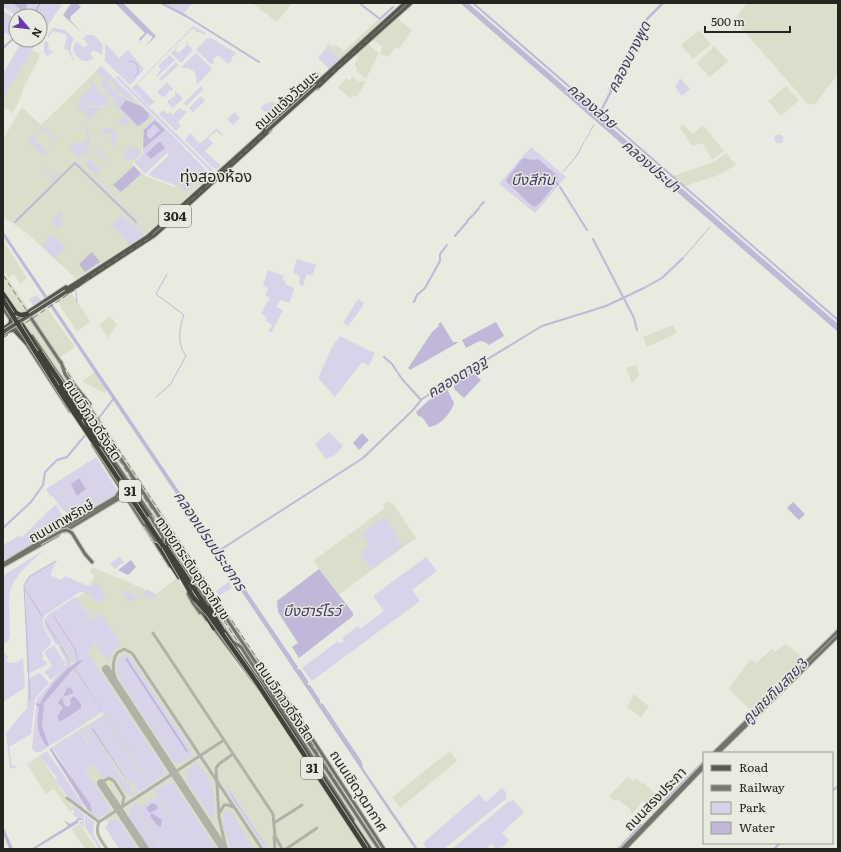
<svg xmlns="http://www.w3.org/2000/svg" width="841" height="852" font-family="Literata,'Noto Sans Thai',serif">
<rect width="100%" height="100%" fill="#e8ebdf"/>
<path fill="#dadfcc" d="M252 3H292L277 22Z
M747 3H838V74L816 103 812 105 807 103 734 20Z
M397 18 412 30 399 49 395 47 389 57 385 55 384 56 380 54 382 47 372 39Z
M378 19 382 21 330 69 318 58 329 44 333 47 336 45 344 51Z
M699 30 711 44 693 59 681 45Z
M368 44 379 53 366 79 356 71 357 67 354 64 359 58 356 55Z
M714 46 728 61 710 77 697 63Z
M32 50 40 54 39 58 24 87 19 101 13 113 3 107V98Z
M101 66 155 118 143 130 142 154 132 163 145 176 175 187 194 171 204 181 146 234 76 279 28 234 3 217V139L22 107 41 125Z
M318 71 322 75 294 100 289 97Z
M352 77 360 82 362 80 366 82 356 97 353 95 351 99 338 88 346 78 349 81Z
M786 86 799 100 781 116 768 101Z
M683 124 693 134 703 125 724 151 712 160 703 143 692 146 680 128Z
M726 153 736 165 719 175 685 186 673 176 714 162Z
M3 240 27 278 20 284 14 274 8 278 3 270Z
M3 272 34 316 47 308 75 347 60 357 383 849H371L191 577 96 431V426H94L65 379 32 334 3 288Z
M71 292 90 321 77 332 57 301Z
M110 316 117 325 108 338 99 325Z
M673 325 677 333 647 347 643 337Z
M636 365 639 375 632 383 626 368Z
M95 372 107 391 104 393 82 381Z
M388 501 390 504 392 502 416 538 339 594 313 561 385 508 383 505Z
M92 567 156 594 177 578 242 672 252 681 363 849H125L57 743 106 713 44 619 86 592 95 575 90 573Z
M786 644 805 660 752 712 729 689 750 659 756 663 772 649 775 652Z
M634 694 649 706 641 718 627 707Z
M450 751 457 761 400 808 392 797Z
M40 756 74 809 70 812 54 789 46 794 27 765Z
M627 777 633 781 636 778 642 784 644 783 663 801 654 810 643 801 632 814 630 812 631 810 618 799 615 801 609 796Z
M80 824 97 849H85L72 829Z"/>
<path fill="#d9d3ea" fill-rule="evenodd" d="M3 3H40L32 16H18L3 7Z
M42 3H63L40 37V16H35Z
M162 3H193L183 14Z
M3 11 16 19V35L14 37 3 32Z
M193 26 206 33 204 35 200 32 198 33 193 28 137 84 155 102 149 106 132 88V86L133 87Z
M53 28 65 30 74 39C70 46 69 53 74 59L73 61 68 50 64 49 67 36 65 34 53 31 49 37 47 36Z
M86 35H94L103 45 102 55 93 50 90 54 94 58C85 65 75 59 73 48L76 41 83 47H86L88 44 83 39Z
M16 37V40H38L3 98V74L19 46 12 40Z
M207 38H211L236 53 231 59 232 61 228 64 218 55 213 60 214 63 211 64 196 50Z
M184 40 175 50 179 53 187 45 185 42 186 41 193 50 181 63 171 53Z
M44 41 48 42 49 50 55 51 47 56 44 53Z
M105 43 119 58 128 50 144 69 130 85 105 61Z
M327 48 340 59 329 69 318 58Z
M196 53 212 69 197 85 195 72 188 68H180Z
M170 55 175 60 157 77 156 76 161 69 158 66Z
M176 62 179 65 161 81 159 79Z
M101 66 134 98 133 100 116 91 117 87 110 80 107 82 96 71Z
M118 76 213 170 211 172 116 78Z
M101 78 117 93 112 98 101 86Z
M680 78 690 89 682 96 675 87Z
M91 81 95 85 100 95H107L109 99 104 106 83 105 77 102 92 87 89 83Z
M167 82 174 90 169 91 166 96 162 97 157 92Z
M201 86 204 89 186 106 184 103Z
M175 91 183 98 173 108 168 103V100L175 96Z
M117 95 143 106 152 117 138 128 113 102V98Z
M201 96 205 101 193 112 189 108Z
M273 102 283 107 277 114 275 112 272 115 267 114 260 107 267 103Z
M79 104 84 107 101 108 90 119 77 107Z
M179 108 187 112 178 122 181 126 176 131 159 114 163 110 167 114 170 112 173 115Z
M235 112 240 118 233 125 227 119Z
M118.5 121a4.5 4.5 0 1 1 9 0a4.5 4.5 0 1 1-9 0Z
M155 118 211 175 204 181 195 171 190 175 188 172 183 177 185 179 177 186 148 175 169 155 167 153 145 174 134 162 143 154V130Z
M44 127 58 142 44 156 28 141ZM43 130 56 143 47 152 34 139Z
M83 127 88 128 90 143 77 157 69 148 73 143H84L87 141V130Z
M217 128 223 135 222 136 217 131 208 138 213 143 205 151 221 166 217 169 212 167 185 140 190 133 200 144Z
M102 129H113L115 131V142L118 145H112L111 133H102Z
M774.5 139a4.5 4.5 0 1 1 9 0a4.5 4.5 0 1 1-9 0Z
M92 145 109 161 108 164 90 146Z
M127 147 139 149V156L132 160H124Z
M531 147 566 177 535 213 499 184Z
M88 148 92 150 86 155 101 171 96 175 84 164 89 160 84 155 80 158 83 163 78 158Z
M41 166 53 177 59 171 61 172 50 183 52 179 40 167Z
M194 173 201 179 186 192 180 186 191 177 190 176Z
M61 211 62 214 60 218 63 223 57 229 53 224 52 220Z
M121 215 144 235 130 245 111 225Z
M52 234 66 248 55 259 41 245Z
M297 259 316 265 312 276 307 274 303 286 299 284 300 277 293 272Z
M268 270 284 276 282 280 286 281 285 284 294 288 290 303 280 300 276 307 283 310 271 333 268 331 272 325 265 320 267 318 261 313 270 297 265 296 268 288 263 285Z
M37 295 42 301 33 305 29 299Z
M358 299 364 302 363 306 348 326 343 323Z
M340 336 375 353 369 366 362 362 335 397 318 378 332 347Z
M329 432 343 446 335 455 326 459 315 444Z
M96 457 117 490 116 495 72 521 64 510H62L53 496 51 497 46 489Z
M56 504 67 524 3 561V545L20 535 21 537 23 536Z
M384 517 403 546 371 569 360 554 370 545 363 535 356 539Z
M45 549C32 562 15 573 10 592 7 602 12 637 8 641 7 643 5 643 3 644V576Z
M120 556 124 562 115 569 110 564Z
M426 557 437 571 412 590 420 601 312 681 302 668 338 641 340 644 344 641 342 638 358 626 360 629 384 611 373 596Z
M57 560 50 575 61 580 65 576 91 587 96 581 106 597 97 603 89 593 80 592 45 615C39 625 48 632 51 641L50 645 42 652 43 657 42 658 44 661 46 660 47 665 30 673 27 671 25 582 29 576Z
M229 582 232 588 219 596 216 591Z
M120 589 138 597 129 603Z
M146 589 156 594V599L143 595Z
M75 597 91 618 89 620 87 618 85 619 87 622 101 613 121 644 113 651 108 662 89 635 95 645 87 651 164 769 163 775 151 784 76 669 103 712 40 752H35L32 748 37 699 66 665 65 659 59 648V646H62L71 662 70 665 76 662 73 661 47 622 60 644 56 645 45 627 44 620 48 615Z
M54 645 65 663 63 669 51 680 44 672 52 666 44 652Z
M3 651 8 657 6 661C13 665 17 662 23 658L25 688 3 702Z
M124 654 128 655 188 745 192 756 182 763H174L121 682C117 673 113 659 124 654Z
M38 673 41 674 49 683 35 699 31 734 9 747 12 766H17L12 769 10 768 6 733 27 708 28 679Z
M104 715 150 785 139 792 135 787 145 779 135 785 126 779 93 728 92 729 103 747 95 742 86 728Z
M84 728 94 742 103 748 123 780 133 786 129 785 132 793 135 790 137 793 131 796C121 793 120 778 110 776L102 778 94 765 85 770 110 808 109 812 99 819C90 814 88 812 83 802L52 753 86 805V807L93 813 94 812 56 753 51 748 50 751 49 750V749L80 731 88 746 90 744 81 730Z
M47 751 83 804 84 809 67 796 55 779 57 778 40 756 27 764H26Z
M197 764C213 775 218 803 213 820L190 787 187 779V771Z
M173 783 175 786 216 849H163L139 813 141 807 157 796 186 839 155 790 167 784Z
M227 784 230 790 269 849H265L229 795Z
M502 788 507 793 505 796 507 798 444 849H427L423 843 479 794 486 802Z
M513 800 524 812 502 833 509 840 503 847 496 849 491 844 486 849H452L509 801 510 802Z
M137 802 140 806 139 815 161 849H149L129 818V809Z
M71 804 84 814V828L79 822 83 821 82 818 77 820 76 818 78 816 75 817 73 814 76 812 73 813 74 809Z
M229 811 233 814 254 849H231L223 826V813Z
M85 815 94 822 93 834 102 849H99L85 827Z
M111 820 119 821 137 849H119L105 827Z"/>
<path fill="#c1b7d9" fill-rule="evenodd" d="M13 3H28L25 10 28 15H26Z
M73 3 78 4 81 7 71 16 70 20 82 33 63 15 70 5Z
M115 3H123L156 36 146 46 153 37 147 33 141 40 142 42 139 39 145 33Z
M460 3H468L496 27 838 324V332Z
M126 100 142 107 149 114 148 119 138 126 120 108Z
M155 120 165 130 143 149 144 130ZM154 124 160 130 150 139 147 136V131Z
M160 141 165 148 151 159 146 154Z
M523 158 533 160 538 159 558 176C558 183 541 203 535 207L531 205 506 181 508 177Z
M134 166 141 174 121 192 113 185Z
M3 231 298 667 297 669H300L308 681V685H310L320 700V703L323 704 362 762 363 768 418 849H415L393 817 3 236Z
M92 252 100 262 85 272 79 264Z
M441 322 453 342H459L410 370 408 368 432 332 439 326 438 324Z
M496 322 504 336 489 345C479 337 476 344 466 348L462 340Z
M470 373 477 375 478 378 481 380 464 398 454 389V382Z
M447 389 454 403C452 412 439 427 429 427L422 417 418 416 416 412 439 391Z
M362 433 369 440 359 450 353 443Z
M79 478 86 489 77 496 71 484Z
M793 502 805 514 799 520 787 508Z
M131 560 136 567 128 575 118 570Z
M319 569 353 613V616L299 658 292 647 298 643 278 612 277 601Z
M127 658 188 751 187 753 125 659Z
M84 659 75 668 151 785 74 668 44 703 42 726 49 746H47C36 734 37 721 39 707L36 705V703L40 704C48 687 66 666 84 659Z
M70 687 74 693 63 697 67 688Z
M74 696 81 704V708L60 722 57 717 63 707 58 703 62 697 64 705 69 707 71 704 70 699Z
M93 728 126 779V780L92 729Z
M51 748 90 804 93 813 87 809 53 755 50 750Z
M230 790V792L267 849 231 795Z
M152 803 157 805V809L150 813 146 808Z
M152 813 162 820 161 827 158 826 150 816Z
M80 818 83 820H79L78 823 35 849H31L68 826 64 820 70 824Z
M3 826 13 849 9 848 3 834Z"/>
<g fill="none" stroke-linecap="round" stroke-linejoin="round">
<path stroke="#c1b7d9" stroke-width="1" d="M129 61 134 62 138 66V73L134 77
M590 131 594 125
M585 140 590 133
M580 149 584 142
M575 158 580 150
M569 165 574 159
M563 172 568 166
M683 258 710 227
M76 290 77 302
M156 397 170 385 186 356C177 344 179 328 184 315L156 294 167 274
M93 425 94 427
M96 430 102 440
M105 444 125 475
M154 518 164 534
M171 545 199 588
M24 588 42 616
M213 609 218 616
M53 615 75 649 77 658
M221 621 234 640
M46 622 71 662
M239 647 270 695
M78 660 79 662
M30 700 24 585 30 576 56 561"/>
<path stroke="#c1b7d9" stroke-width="2" d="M161 3 186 16 259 62
M359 3 380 19 393 7
M473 3 838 320
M34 16 40 3
M3 48 16 36
M555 180 558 185
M560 187 587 230
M480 206 484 202
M474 214 479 208
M467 221 473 215
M15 222 75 163 136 222
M461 229 467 222
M455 236 460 230
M593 239 634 318 637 330
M414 302 417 295 425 288 440 261V254L447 245
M384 357 392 364 402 379 421 400
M92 427 114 398
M3 528 31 502 43 485 45 472 57 460 67 457 87 433
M217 552 363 458 412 411 422 399 542 326 606 306 644 288 662 278 683 258
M712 753 838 629
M832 791 838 786
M663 802 704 761
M618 849 641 825
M774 849 780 843"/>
<path stroke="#c1b7d9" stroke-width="2.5" d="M600 113 615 83 623 70 647 19 663 3"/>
<path stroke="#b0b2a8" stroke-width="3" d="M153 633 273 814 275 836 282 849
M119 688C114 676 110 665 117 653L124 649 132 653 262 849
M104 781 109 778 114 781 124 797 122 807
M67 798 99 822
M220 812 224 805H228L233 807
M274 823 302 805
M274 837 275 849
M107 849C101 840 94 833 99 822L224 740
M226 849 219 817 216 768 219 764 233 754
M286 849 317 828"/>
<path stroke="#b0b2a8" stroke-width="8" d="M106 669 224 849
M101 783 145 849"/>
<g stroke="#c5c7bd" stroke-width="5">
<path id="secondary" d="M3 308 70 411
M29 315 61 363
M32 336 67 387
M61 362 65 374 82 400 379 849
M75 386 90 404
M78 403 90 422
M93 445 170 566
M103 445 153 518
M65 531 120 498 126 499
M163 534 171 548
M48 537 116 497 121 489
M85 554 92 562
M3 564 41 541
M3 566 58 535
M182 566 197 588
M194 601 207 620
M193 603 200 613
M217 617 222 626
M221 625 233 642 241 647 353 820
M213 627 259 688
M275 694H283L384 849
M714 753 838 631
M718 753 838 636
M622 849 704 764
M625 849 704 767"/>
</g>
<g stroke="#c5c7bd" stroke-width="5.5">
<path id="primary" d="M338 68 411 3
M316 84 405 3
M317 88 339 67
M263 130 316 82
M65 290 147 237 266 130
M63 295 155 235 270 130
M25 314 66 287
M3 329 10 324 11 319
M3 334 10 330H14L26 343"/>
</g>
<g stroke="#c5c7bd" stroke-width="6">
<path id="trunk" d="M14 312 42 355
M97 441 154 525
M161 536 183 570
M222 629 269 697 370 849"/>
</g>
<g stroke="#c5c7bd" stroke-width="6">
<path id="motorway" d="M3 294 16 313
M29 336 34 345
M87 421 103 445
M155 539 179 577
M203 610 214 628"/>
</g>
<use href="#secondary" stroke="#72746c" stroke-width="3"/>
<use href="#primary" stroke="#575950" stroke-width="3.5"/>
<use href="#trunk" stroke="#4c4e44" stroke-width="4"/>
<use href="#motorway" stroke="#404339" stroke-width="4.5"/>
<path stroke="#787a72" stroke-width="1" stroke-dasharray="6 3" stroke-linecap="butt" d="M3 275 266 672 379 849
M3 338 79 287 95 273 151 237 408 3
M114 452 153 511
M219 613 276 700"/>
<g stroke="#c5c7bd" stroke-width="5" stroke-linecap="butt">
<path id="secondary-bridge" d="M145 525 155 540 162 542 163 537 150 516
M40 543 62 531 67 530 72 533 85 554
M193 603 188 594 189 590 195 587 199 589 212 609"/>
</g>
<g stroke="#c5c7bd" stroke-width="5.5" stroke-linecap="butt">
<path id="primary-bridge" d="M267 131 317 86
M3 332 66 292"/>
</g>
<g stroke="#c5c7bd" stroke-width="6" stroke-linecap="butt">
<path id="motorway-bridge" d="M3 300 68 404 163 546
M16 313 21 315 27 314
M40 352 65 389
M64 386 78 406
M61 387 80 418
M76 405 85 418
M83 416 98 445
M163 545 193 597 209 615 255 680 366 849
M166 547 209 611
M209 608 223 631"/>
</g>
<use href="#secondary-bridge" stroke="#72746c" stroke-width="3"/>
<use href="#primary-bridge" stroke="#575950" stroke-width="3.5"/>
<use href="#motorway-bridge" stroke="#404339" stroke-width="4.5"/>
</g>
<g text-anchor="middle" stroke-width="3" stroke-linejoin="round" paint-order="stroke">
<g fill="#e8ebdf" stroke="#5f6059" stroke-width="1">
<rect x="159" y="205" width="32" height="22" rx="3"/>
<rect x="119" y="480" width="22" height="22" rx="3"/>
<rect x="301" y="757" width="22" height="22" rx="3"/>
</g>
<g font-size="13" font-weight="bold" fill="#242520">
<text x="175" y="221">304</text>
<text x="130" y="496">31</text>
<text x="312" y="773">31</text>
</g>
<g font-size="14" fill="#242520" stroke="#e8ebdf">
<text transform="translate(286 100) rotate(-42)" y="5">ถนนแจ้งวัฒนะ</text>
<text transform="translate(93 420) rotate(57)" y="5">ถนนวิภาวดีรังสิต</text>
<text transform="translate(61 521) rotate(-30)" y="5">ถนนเทพรักษ์</text>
<text transform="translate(193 568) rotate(56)" y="5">ทางยกระดับอุตราภิมุข</text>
<text transform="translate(285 701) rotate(56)" y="5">ถนนวิภาวดีรังสิต</text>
<text transform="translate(359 791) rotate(57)" y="5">ถนนเชิดวุฒากาศ</text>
<text transform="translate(655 799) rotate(-46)" y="5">ถนนสรงประภา</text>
</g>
<g font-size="15" font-style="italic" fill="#453664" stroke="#e8ebdf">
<text transform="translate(629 57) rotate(-63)" y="5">คลองบางพูด</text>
<text transform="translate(592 106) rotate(41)" y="5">คลองส่วย</text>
<text transform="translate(651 166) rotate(41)" y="5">คลองประปา</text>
<text x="533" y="185">บึงสีกัน</text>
<text transform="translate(457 377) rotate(-31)" y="5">คลองตาอูฐ</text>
<text transform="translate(210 541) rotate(56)" y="5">คลองเปรมประชากร</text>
<text x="312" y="616">บึงฮาร์โรว์</text>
<text transform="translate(775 691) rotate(-45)" y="5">คูนายกิมสาย 3</text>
</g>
<g font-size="16" fill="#242520" stroke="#e8ebdf">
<text x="216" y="182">ทุ่งสองห้อง</text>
</g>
</g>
<rect width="841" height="852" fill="none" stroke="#242520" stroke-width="8"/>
<rect x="703" y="752" width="130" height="92" fill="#e8ebdf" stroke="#9a9c93"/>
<rect x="711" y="765" width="20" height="6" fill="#575950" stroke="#9a9c93"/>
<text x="739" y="772" font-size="12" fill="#242520">Road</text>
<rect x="711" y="785" width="20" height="6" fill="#787a72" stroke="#9a9c93"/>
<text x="739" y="792" font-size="12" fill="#242520">Railway</text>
<rect x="711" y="802" width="20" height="12" fill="#d9d3ea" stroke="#9a9c93"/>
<text x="739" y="812" font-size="12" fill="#242520">Park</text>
<rect x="711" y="822" width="20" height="12" fill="#c1b7d9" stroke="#9a9c93"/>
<text x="739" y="832" font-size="12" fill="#242520">Water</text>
<g transform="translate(28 28) rotate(118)"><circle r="19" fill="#e8ebdf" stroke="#9a9c93"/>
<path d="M0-3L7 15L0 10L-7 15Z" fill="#6b3ab1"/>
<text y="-6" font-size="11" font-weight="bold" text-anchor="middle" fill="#242520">N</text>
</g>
<path d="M705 26v6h85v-6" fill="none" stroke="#242520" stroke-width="2"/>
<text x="711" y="26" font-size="12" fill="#242520" stroke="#e8ebdf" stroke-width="3" paint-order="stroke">500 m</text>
</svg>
